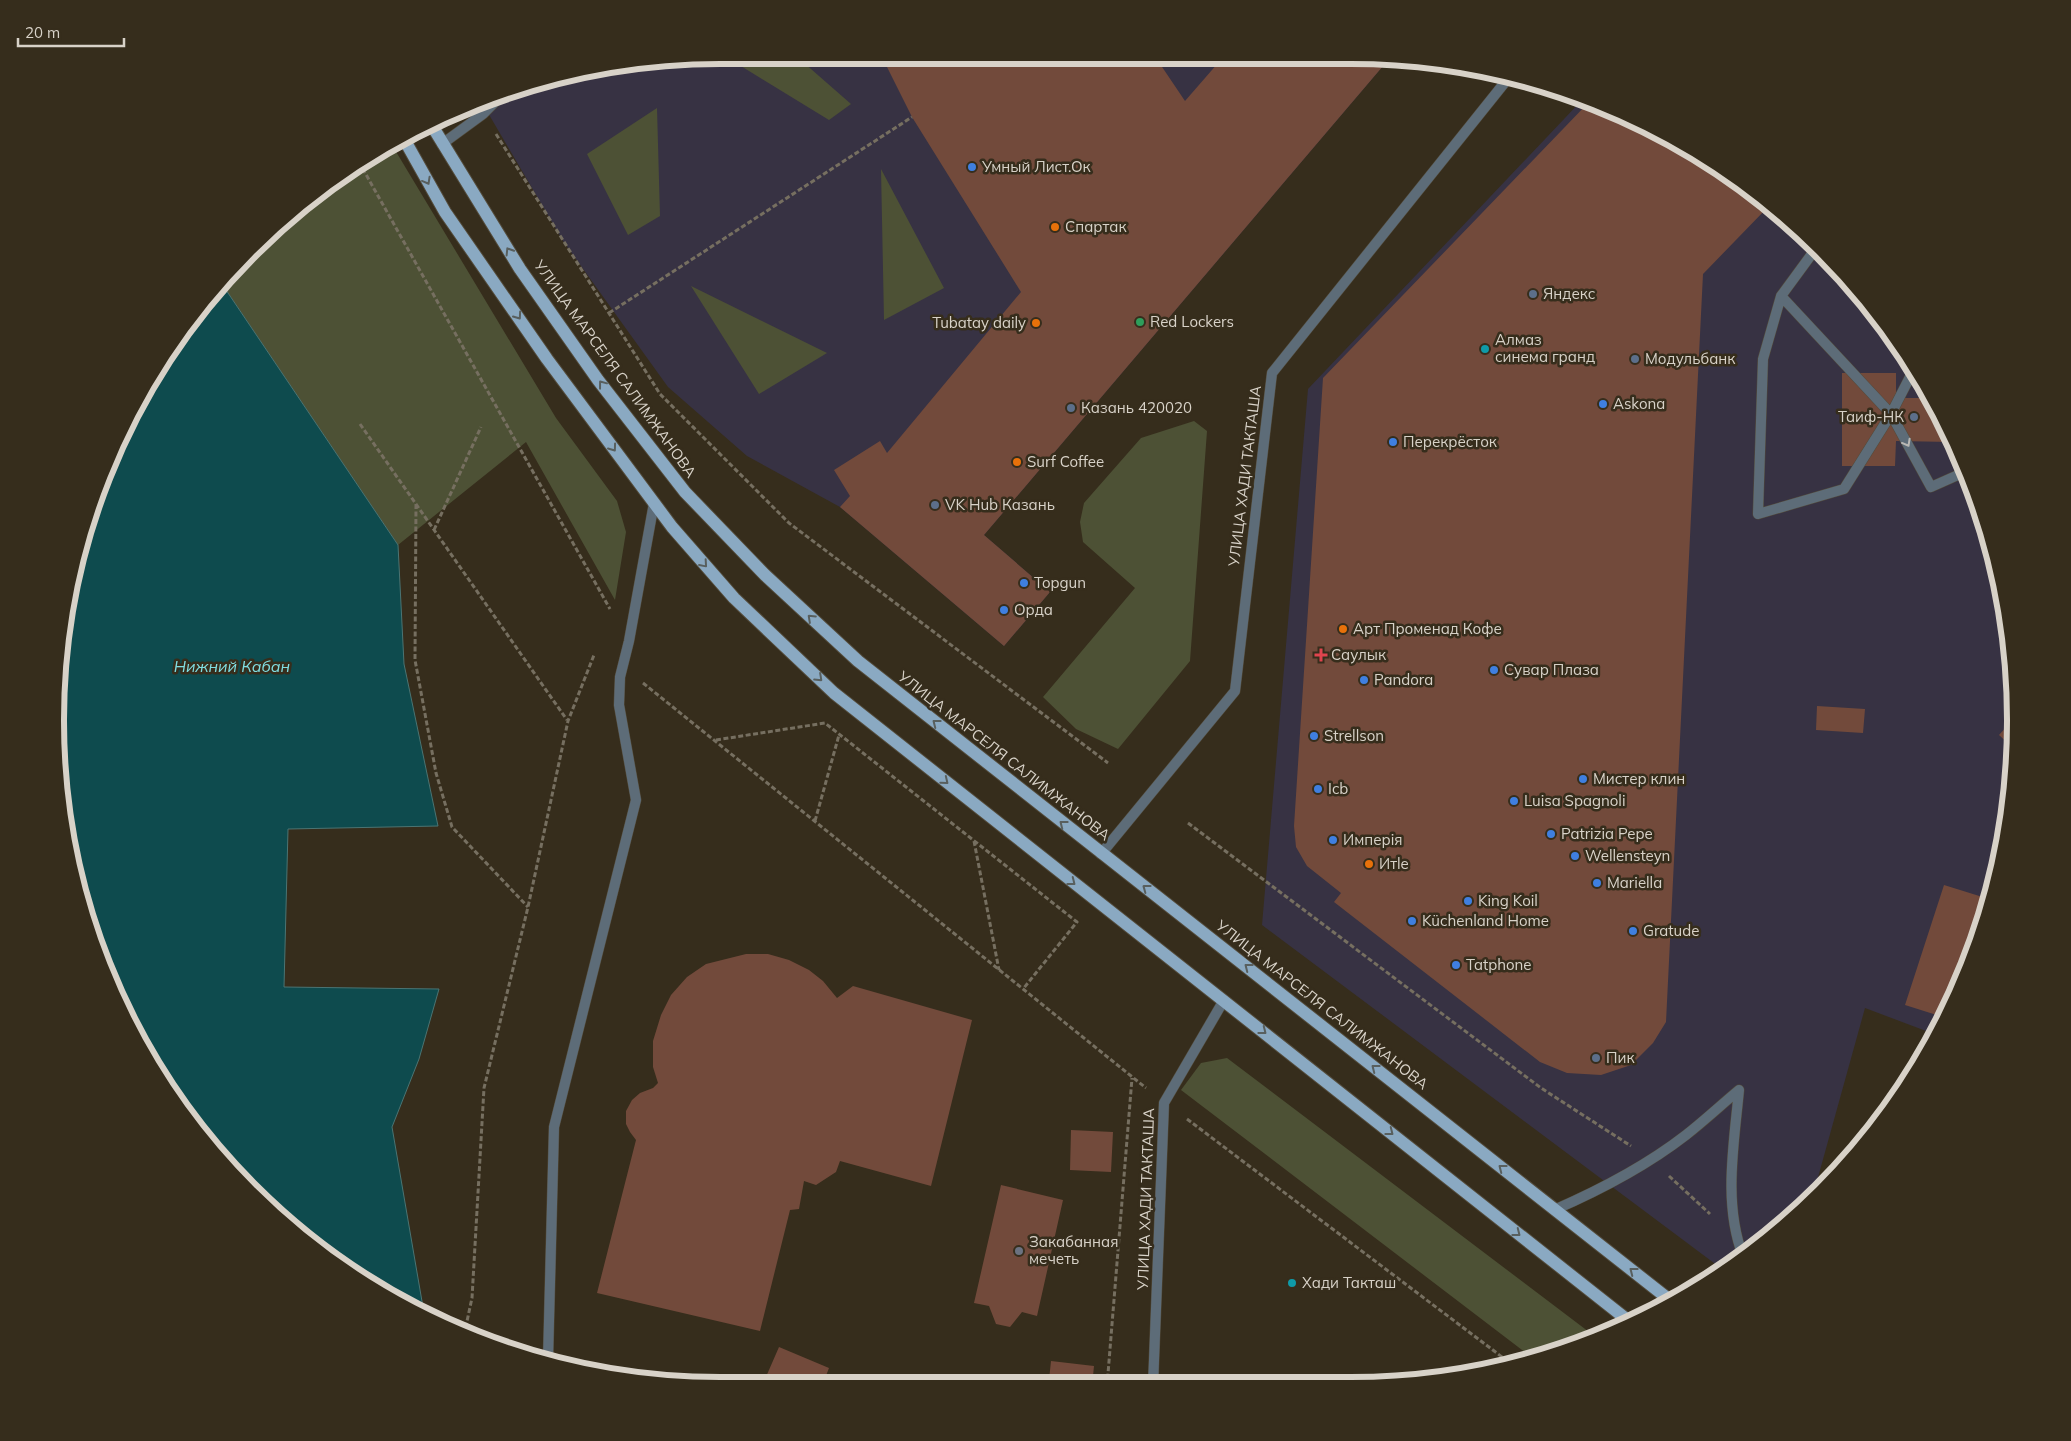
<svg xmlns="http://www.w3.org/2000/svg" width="2071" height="1441" font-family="Mulish,sans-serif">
<rect width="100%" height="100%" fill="#362d1c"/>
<path fill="#373243" d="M721 55H1351L1389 59 984 535 1050 592 1004 646 840 507 747 456 668 387 563 241 481 101 548 78Z
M1583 99 1683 144 1821 250 1904 351 1965 466 2003 591 2016 721 2003 851 1965 975 1934 1034 1865 1008 1812 1199 1755 1249 1722 1269 1262 925 1308 389Z"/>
<path fill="#4d5135" d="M749 55H795L851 104 829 120 736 63Z
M657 108 660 216 628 235 587 154Z
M392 145 556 418 617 501 626 532 615 600 526 442 398 545 226 290 222 280 351 167Z
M881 169 944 288 884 320Z
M691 286 827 353 759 394Z
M1194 421 1207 431 1190 661 1118 749 1076 729 1043 697 1135 588 1083 542 1080 522 1084 503 1141 438Z
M1227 1058 1593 1335 1530 1356 1181 1090 1201 1063Z"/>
<path fill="#0e4b4e" stroke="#4b7473" d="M222 280 226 290 398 545 404 664 438 826 288 829 284 987 439 989 419 1059 392 1127 424 1313 351 1274 250 1191 167 1090 124 1015 68 850 56 764 61 634 106 466 144 388Z"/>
<path fill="#724a3b" d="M881 55H1154L1185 101 1225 55H1351L1389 59 984 535 1050 592 1004 646 840 507 850 496 834 470 880 441 887 453 1021 292 912 117Z
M1589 102 1683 144 1767 208 1703 274 1666 1022 1653 1043 1631 1065 1601 1075 1567 1073 1540 1062 1334 902 1341 893 1307 866 1296 847 1294 826 1323 378Z
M1842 373H1896V398H1929L1952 442 1896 441 1895 466H1842Z
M1817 706 1865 709 1863 733 1816 730Z
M2016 716V721L2013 748 1999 735Z
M1944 885 1989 899 1965 975 1943 1017 1905 1005Z
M746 954H768L789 960 809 970 823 981 837 998 853 986 972 1020 931 1186 840 1161 836 1172 816 1185 804 1181 799 1209 790 1210 760 1331 597 1293 636 1140 630 1132 626 1124V1111L632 1100 640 1093 653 1088 658 1083 653 1067V1041L661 1015 671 995 687 977 706 964Z
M1071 1130 1113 1132 1111 1172 1070 1170Z
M1001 1185 1063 1200 1037 1316 1022 1312 1010 1327 996 1324 989 1306 974 1303Z
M779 1347 829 1368 822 1386H762Z
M1051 1361 1094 1366 1092 1386H1031L1032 1378 1049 1380Z
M935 1379 983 1385V1386H934Z"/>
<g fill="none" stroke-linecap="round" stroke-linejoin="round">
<g stroke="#534b3b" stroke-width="11">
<path id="lane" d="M442 144 483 114 505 92
M1781 296 1891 414 1844 489 1758 514 1763 359 1781 296 1817 247
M1914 369 1891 414 1931 487 1967 471
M1739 1090C1734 1144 1723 1204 1743 1256
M1554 1210C1600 1190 1646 1166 1686 1135 1704 1121 1721 1105 1739 1090
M548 1360 554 1127 636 800 619 705 620 677 629 641 654 503"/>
</g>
<g stroke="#534b3b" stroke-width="11">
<path id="street" d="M1101 854 1235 691 1272 373 1510 76
M1153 1386 1164 1103 1224 1000"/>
</g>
<g stroke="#534b3b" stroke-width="14">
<path id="primary" d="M431 124 520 269 598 380 685 492 765 575 858 661 1671 1301
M404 139 445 212 547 359 672 527 734 598 834 693 1630 1322"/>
</g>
<path stroke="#766f60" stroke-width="3" stroke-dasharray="5 2.5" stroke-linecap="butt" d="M496 134 660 394 789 523 1108 763
M359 162 610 609
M609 313 912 117
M360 424 567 720
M416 504 415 660 436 773 452 827 528 907
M434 530 481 427
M643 683 1146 1088
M716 740 825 723 1077 922 1023 989
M815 821 839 735
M1188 823 1541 1088 1631 1146
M974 841 999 970
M1187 1119 1510 1363
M1669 1176 1710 1214
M464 1335 472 1298 484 1088 528 907 568 721 594 655
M1107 1386 1132 1078"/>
<use href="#lane" stroke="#5d6c78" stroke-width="10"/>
<use href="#street" stroke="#5d6c78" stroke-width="10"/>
<use href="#primary" stroke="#8aa9c2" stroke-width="12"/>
</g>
<defs><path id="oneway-chevron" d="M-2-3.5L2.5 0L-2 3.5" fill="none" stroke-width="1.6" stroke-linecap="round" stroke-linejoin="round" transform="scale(1.25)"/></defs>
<g stroke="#585f5e">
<use href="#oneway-chevron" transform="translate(427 181) rotate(61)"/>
<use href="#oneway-chevron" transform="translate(509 251) rotate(-122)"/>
<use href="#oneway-chevron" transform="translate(518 316) rotate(55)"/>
<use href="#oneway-chevron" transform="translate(602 384) rotate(-127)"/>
<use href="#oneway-chevron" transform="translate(613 448) rotate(54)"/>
<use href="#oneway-chevron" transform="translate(704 564) rotate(49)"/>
<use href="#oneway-chevron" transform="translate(811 618) rotate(-137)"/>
<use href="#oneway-chevron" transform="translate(819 678) rotate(43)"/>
<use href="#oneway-chevron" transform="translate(936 723) rotate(-142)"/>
<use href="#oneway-chevron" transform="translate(945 781) rotate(39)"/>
<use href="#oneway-chevron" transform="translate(1063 824) rotate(-142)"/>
<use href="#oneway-chevron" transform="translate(1072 882) rotate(38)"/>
<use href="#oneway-chevron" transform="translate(1146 888) rotate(-143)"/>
<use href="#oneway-chevron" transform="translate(1248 967) rotate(-142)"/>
<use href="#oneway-chevron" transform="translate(1263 1031) rotate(38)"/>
<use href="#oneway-chevron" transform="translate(1375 1068) rotate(-142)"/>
<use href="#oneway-chevron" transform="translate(1390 1132) rotate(38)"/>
<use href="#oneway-chevron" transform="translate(1502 1168) rotate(-142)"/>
<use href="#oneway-chevron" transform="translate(1517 1233) rotate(38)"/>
<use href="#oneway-chevron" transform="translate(1633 1271) rotate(-142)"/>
</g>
<use stroke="#b9b8b4" href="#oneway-chevron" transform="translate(1907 443) rotate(61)"/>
<g fill="#3f7fe0" stroke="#362d1c" stroke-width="2">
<circle cx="972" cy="167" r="5"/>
<circle cx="1603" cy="404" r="5"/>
<circle cx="1393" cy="442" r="5"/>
<circle cx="1024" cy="583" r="5"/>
<circle cx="1004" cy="610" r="5"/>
<circle cx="1494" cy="670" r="5"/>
<circle cx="1364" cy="680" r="5"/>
<circle cx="1314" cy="736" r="5"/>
<circle cx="1583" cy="779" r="5"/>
<circle cx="1318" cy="789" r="5"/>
<circle cx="1514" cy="801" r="5"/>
<circle cx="1551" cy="834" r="5"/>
<circle cx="1333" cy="840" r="5"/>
<circle cx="1575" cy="856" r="5"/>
<circle cx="1597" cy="883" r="5"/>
<circle cx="1468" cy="901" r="5"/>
<circle cx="1412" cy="921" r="5"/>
<circle cx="1633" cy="931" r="5"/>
<circle cx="1456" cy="965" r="5"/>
</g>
<g fill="#e8710a" stroke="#362d1c" stroke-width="2">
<circle cx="1055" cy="227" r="5"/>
<circle cx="1036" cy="323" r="5"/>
<circle cx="1017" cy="462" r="5"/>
<circle cx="1343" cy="629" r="5"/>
<circle cx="1369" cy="864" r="5"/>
</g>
<g fill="#5c6f8a" stroke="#362d1c" stroke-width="2">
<circle cx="1533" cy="294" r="5"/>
<circle cx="1635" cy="359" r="5"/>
<circle cx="1071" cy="408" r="5"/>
<circle cx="1914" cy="417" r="5"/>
<circle cx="935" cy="505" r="5"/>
<circle cx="1596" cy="1058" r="5"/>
</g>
<circle fill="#2e9e5b" stroke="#362d1c" stroke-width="2" cx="1140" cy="322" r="5"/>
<g fill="#0f9aa8" stroke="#362d1c" stroke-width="2">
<circle cx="1485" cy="349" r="5"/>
<circle cx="1292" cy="1283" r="5"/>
</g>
<path fill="#e0444e" stroke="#362d1c" stroke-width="2" d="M1318.5 647.5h5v5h5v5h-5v5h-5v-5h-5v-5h5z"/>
<circle fill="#6b7280" stroke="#362d1c" stroke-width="2" cx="1019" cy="1251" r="5"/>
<g text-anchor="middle" stroke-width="5" stroke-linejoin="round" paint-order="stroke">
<g font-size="15" fill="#d8d2c8" stroke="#362d1c" text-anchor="start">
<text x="982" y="172">Умный Лист.Ок</text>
<text x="1065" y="232">Спартак</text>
<text x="1543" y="299">Яндекс</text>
<text x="1150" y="327">Red Lockers</text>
<text x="1026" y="328" text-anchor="end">Tubatay daily</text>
<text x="1495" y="345">Алмаз<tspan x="1495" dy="17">синема гранд</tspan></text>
<text x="1645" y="364">Модульбанк</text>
<text x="1613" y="409">Askona</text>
<text x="1081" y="413">Казань 420020</text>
<text x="1904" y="422" text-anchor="end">Таиф-НК</text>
<text x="1403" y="447">Перекрёсток</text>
<text x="1027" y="467">Surf Coffee</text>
<text x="945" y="510">VK Hub Казань</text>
<text x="1034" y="588">Topgun</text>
<text x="1014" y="615">Орда</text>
<text x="1353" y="634">Арт Променад Кофе</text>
<text x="1331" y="660">Саулык</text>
<text x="1504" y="675">Сувар Плаза</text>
<text x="1374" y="685">Pandora</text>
<text x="1324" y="741">Strellson</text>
<text x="1593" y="784">Мистер клин</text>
<text x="1328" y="794">Icb</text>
<text x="1524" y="806">Luisa Spagnoli</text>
<text x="1561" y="839">Patrizia Pepe</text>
<text x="1343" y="845">Имперiя</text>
<text x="1585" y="861">Wellensteyn</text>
<text x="1379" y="869">Итle</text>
<text x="1607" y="888">Mariella</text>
<text x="1478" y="906">King Koil</text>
<text x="1422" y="926">Küchenland Home</text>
<text x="1643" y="936">Gratude</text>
<text x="1466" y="970">Tatphone</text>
<text x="1606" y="1063">Пик</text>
<text x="1029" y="1247">Закабанная<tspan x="1029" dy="17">мечеть</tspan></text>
<text x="1302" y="1288">Хади Такташ</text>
</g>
<g font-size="15" fill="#d8d2c8" stroke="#362d1c">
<text transform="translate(615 369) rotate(54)" y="5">УЛИЦА МАРСЕЛЯ САЛИМЖАНОВА</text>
<text transform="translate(1245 476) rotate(-83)" y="5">УЛИЦА ХАДИ ТАКТАША</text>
<text transform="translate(1004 756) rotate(38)" y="5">УЛИЦА МАРСЕЛЯ САЛИМЖАНОВА</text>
<text transform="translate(1322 1005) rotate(38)" y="5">УЛИЦА МАРСЕЛЯ САЛИМЖАНОВА</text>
<text transform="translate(1146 1199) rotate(-88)" y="5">УЛИЦА ХАДИ ТАКТАША</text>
</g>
<g font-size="16" font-style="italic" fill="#80dee2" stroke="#362d1c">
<text x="232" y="672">Нижний Кабан</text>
</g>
</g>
<path d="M0 0H2071V1441H0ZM720 64H1351A656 656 0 0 1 2007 720V721A656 656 0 0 1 1351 1377H720A656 656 0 0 1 64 721V720A656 656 0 0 1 720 64Z" fill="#362d1c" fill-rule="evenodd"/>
<path fill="none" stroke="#d8d2c8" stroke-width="6" d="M720 64H1351A656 656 0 0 1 2007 720V721A656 656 0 0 1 1351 1377H720A656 656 0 0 1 64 721V720A656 656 0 0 1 720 64Z"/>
<path d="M18 38v8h106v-8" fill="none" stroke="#d8d2c8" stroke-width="2.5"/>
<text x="25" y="38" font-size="15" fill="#d8d2c8" stroke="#362d1c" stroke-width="4" paint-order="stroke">20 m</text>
</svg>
